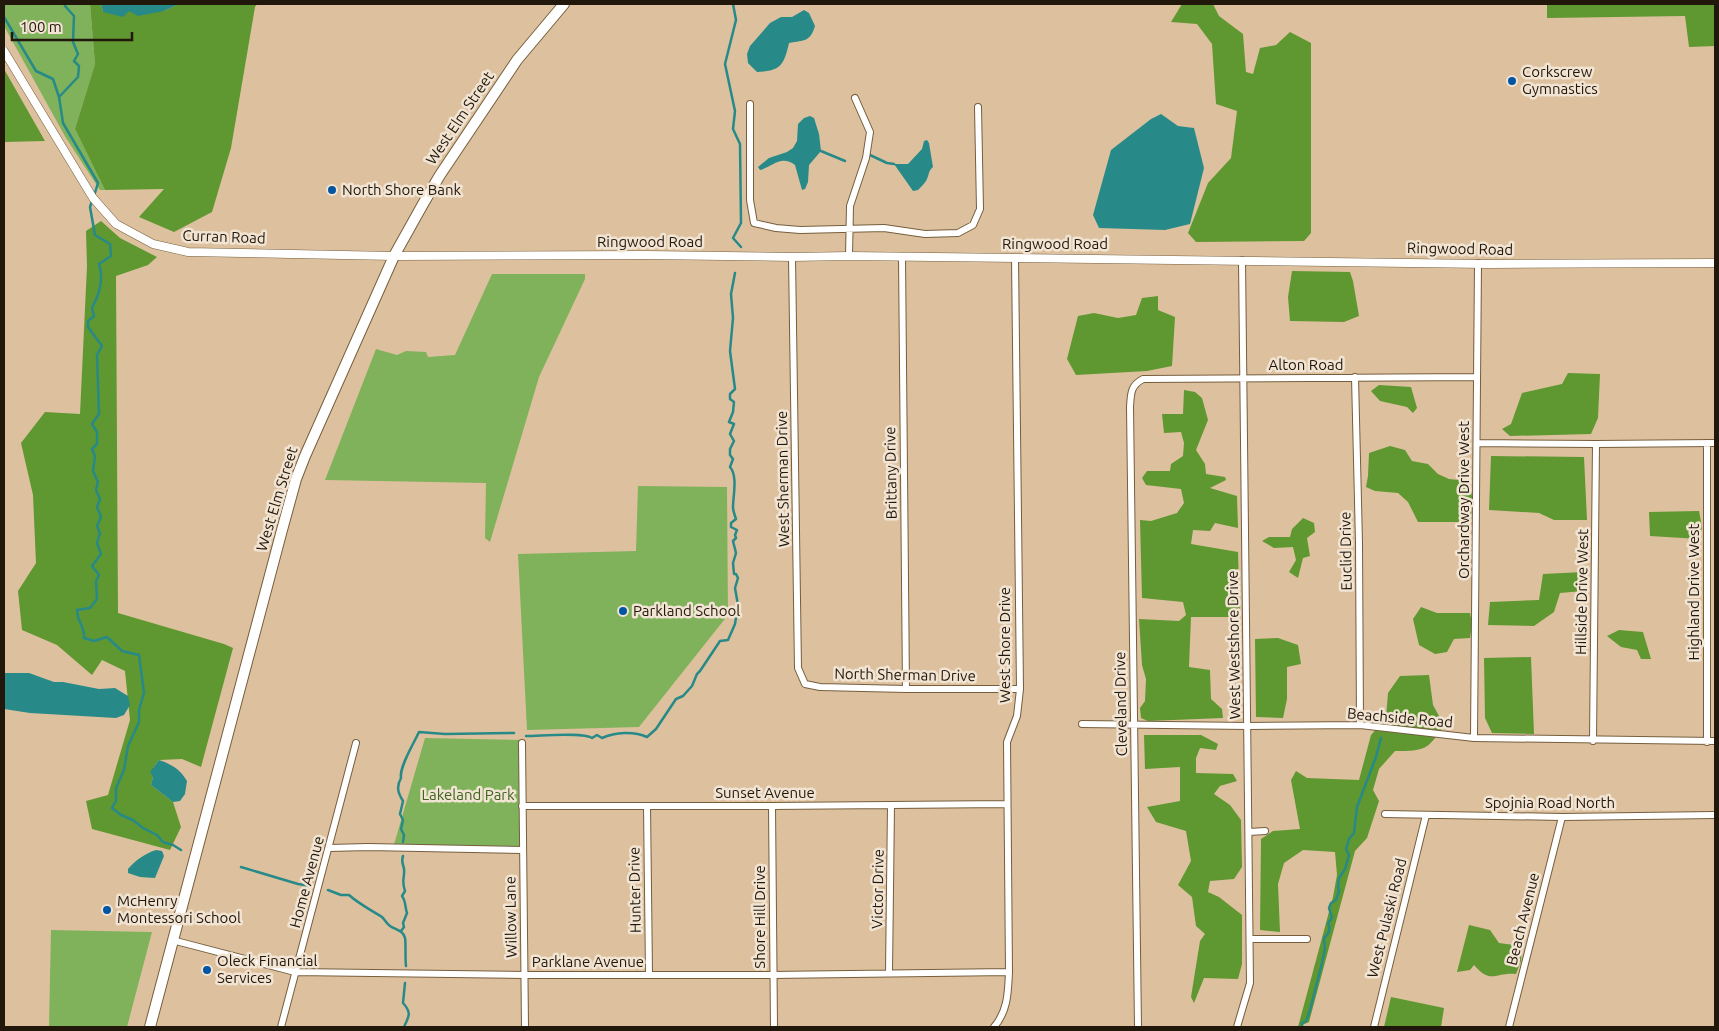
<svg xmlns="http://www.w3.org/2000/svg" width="1719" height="1031" font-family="Ubuntu,sans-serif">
<rect width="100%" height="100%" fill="#ddc19e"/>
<path fill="#7fb25b" d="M4 4H90L95 64 75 129 105 190H100L66 138 4 26Z
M492 274H585V279L539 377 490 542 485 538 486 483 325 480 376 349 397 355 406 351 426 352 428 357 455 355Z
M638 486 727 487 728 615 639 727 527 730 518 554 636 551Z
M425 738 522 740 523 850 393 848Z
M51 930 152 932 127 1027H49Z"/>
<path fill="#5f9731" d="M90 4H101L103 12 129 11H164L179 4H257L255 7 231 148 212 212 174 232 139 217 164 189 105 190 75 129 95 64Z
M1182 4H1213L1219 16 1243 34 1246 72 1253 74 1260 48 1276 45 1290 32 1311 43V233L1304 241 1196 242 1188 233 1208 183 1231 158 1237 111 1216 104 1212 44 1197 24 1171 22Z
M1547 4H1715V46L1689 47 1685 16 1547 18Z
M4 69 45 141 4 142Z
M101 221 120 238 157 257 148 265 116 276 118 613 224 644 233 648 201 767 182 759 159 760 153 768V777L151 785 173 802 181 827 170 850 92 829 86 801 108 795 130 720 125 671 102 660 92 675 57 645 22 630 18 591 36 563 33 495 21 443 45 412 80 414 87 266 86 231Z
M1292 271 1350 272 1353 281 1359 316 1344 322 1290 321 1288 297Z
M1158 296V310L1175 317 1172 366 1147 371 1076 375 1067 359 1078 316 1094 313 1118 318 1136 315 1142 298Z
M1568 373 1600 374 1598 418 1591 434 1510 436 1502 429 1511 424 1522 393 1562 384Z
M1379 385 1411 387 1417 408 1413 413 1407 407 1380 401 1371 391Z
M1184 390 1195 392 1202 398 1208 420 1196 450 1205 464 1206 474 1225 477 1226 480 1210 488 1237 496 1238 528 1215 523 1210 531 1193 530 1191 544 1238 552 1240 617H1191L1189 667 1210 670 1211 699 1222 709 1223 718 1148 721 1141 718 1140 708 1145 701 1146 679 1142 665 1139 619 1179 621 1186 615 1183 602 1142 598 1140 520 1151 521 1177 513 1184 503 1181 489 1146 485 1142 478 1147 471H1170L1171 464 1183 456 1184 443 1181 432 1164 433 1162 414H1183Z
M1390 446 1405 450 1412 461 1428 464 1438 474 1449 479 1469 481 1472 496 1471 522H1418L1408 502 1398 493 1375 491 1366 487 1368 476 1369 453Z
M1491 456 1584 457 1587 520H1554L1539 513 1489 510Z
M1699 511 1702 527 1699 539 1650 536 1649 512Z
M1303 518 1314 523 1315 532 1307 538 1310 556 1303 558 1298 578 1289 572 1296 560 1293 547 1274 548 1262 541 1269 537H1290L1292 529Z
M1583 572 1587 582 1583 591 1560 593 1554 612 1534 626 1488 625 1490 602 1539 600 1543 574Z
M1421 607 1437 613H1470L1472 624 1470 638 1454 639 1447 652 1435 654 1419 645 1413 619Z
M1619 630 1643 632 1651 659H1641L1637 650 1621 647 1607 636Z
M1278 638 1298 645 1301 664 1287 667V699L1283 718 1256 717 1255 639Z
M1531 657 1534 734 1492 733 1485 718 1484 658Z
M1429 675 1433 705 1444 725C1428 750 1425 751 1395 751L1379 769 1373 790 1379 801 1367 838 1355 851 1309 1022 1298 1027 1333 897 1337 875 1335 852 1303 850 1284 863 1278 884 1280 932 1260 930 1261 839 1273 831 1300 829 1291 780 1296 771 1307 778 1359 780 1371 735 1386 718 1388 693 1400 676Z
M1144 735H1201L1218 744 1216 750 1200 748 1196 758V773L1233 774 1237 781 1220 786 1214 794 1230 805 1241 820 1242 867 1234 879 1210 881 1208 892 1219 897 1242 915V964L1238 979 1204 978 1194 1003 1191 997 1200 941 1205 934 1196 926 1192 897 1178 885 1191 861 1186 831 1156 822 1147 807 1180 801V767L1145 769Z
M1469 925 1490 930 1499 943 1522 946 1521 961 1516 974C1495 972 1491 985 1474 965L1470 970 1457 972Z
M1391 997 1444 1008 1441 1027H1384Z"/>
<path fill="#278a88" d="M101 4H179L164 11 138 16 129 11 123 17 103 12Z
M804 10 809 13 815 26C810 42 805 40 789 43 784 65 781 71 757 72L748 63 747 54 750 46 770 23 781 17H792Z
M1161 114 1178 126 1194 128 1204 168 1190 224 1165 230 1099 228 1093 215 1111 150 1151 119Z
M810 116 814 118 819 134 821 151 809 165 808 182 805 189 802 190 795 165C781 154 772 167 760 170L758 167 769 158 787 152 793 148 797 141 798 124 804 118Z
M927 140 929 143 933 167C928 171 929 176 926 181 924 184 921 187 918 190L913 191 894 164H908L922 149 924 141Z
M4 673H29L54 682H63L99 689 115 688 128 696 130 705 124 715 116 718 30 713 4 709Z
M159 760C171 764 180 769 187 781L185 794 180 801 173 802 151 785 153 777 150 772Z
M156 850 162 851 164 856 155 878 140 877 128 873V869C136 860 144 854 156 850Z"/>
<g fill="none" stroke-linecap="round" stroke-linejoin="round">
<path stroke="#278a88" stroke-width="2.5" d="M733 4 736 20 725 64 735 111 733 129 740 144 741 223 733 238 741 247
M65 6 74 16 73 42 78 54 74 61 79 66 78 77 59 97 63 123 98 183 94 196
M4 17 36 71 53 79 59 97
M821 151 845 161
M870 155 887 163 894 164
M92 201 90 207 95 235 110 244 111 256 99 264C104 279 99 295 92 308L94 316 88 321V327L102 346 97 355 99 414 92 424 97 432V444L92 449 95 456 93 471 98 482 96 490 100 499 97 507 101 517 97 526 100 533 97 543 101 554 92 566 99 575 96 581 97 599 90 608 77 610C77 622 85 626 84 638L94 641 107 637 122 651 139 655 144 693 139 710V722L128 746 124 770 116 788V801L112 808 121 815 133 820 143 828 157 835 163 842 173 845 181 850
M526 736C541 736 583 732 592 738L597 735 602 738C615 732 634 731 647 737L656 729 676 699 683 696 692 686 697 674 700 671 720 641 728 640 735 624 738 605 735 588 738 578 736 574H734L733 563 736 553 733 541 736 538 735 535 737 530 731 527V523L736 519C735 516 733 511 733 507 733 496 738 476 730 467L733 459 730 455V449L734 441 730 434 734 424 729 422 733 412 734 402 730 399V394L735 389 730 351 733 318 731 294 735 273
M403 842 404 835 401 829 403 820 400 814 403 801C398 793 396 787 401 778 399 767 414 743 419 732L445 734 514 733
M241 867 298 884 311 886
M328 890 341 895H349C359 904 371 910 382 917 385 920 387 924 390 926 396 930 403 930 405 938 406 941 405 960 406 966
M401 931 404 927 403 923 407 913C405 908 406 901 402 896L405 891C401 880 405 878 404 869 403 863 401 862 403 856
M404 1027C409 1016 412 1013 403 1003L405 983
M1302 1027V1023L1306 1021 1310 1010 1321 967 1325 949 1324 938C1329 933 1331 930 1328 923L1332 918 1329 908 1331 903 1336 900 1339 891 1338 886 1339 878 1345 869 1349 855 1346 849 1349 839 1354 833 1357 807 1376 757 1381 738"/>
<g stroke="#765e3d" stroke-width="8">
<path id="minor" d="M750 104V200L754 223 776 228 800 230 884 228 925 234 958 233 973 225 980 209 978 107
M849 256 850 206 866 158 870 132 855 98
M902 256 906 689
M792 257 798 668 805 684 820 687 906 689H1020
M1355 377 1359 543 1360 725
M1477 443 1596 444 1715 443
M1707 443V742
M1082 724 1248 726 1360 725 1474 738 1715 741
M1474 738 1478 263
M1593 741 1596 444
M522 743 525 1027
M522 806H772L1007 804
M647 806 649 974
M772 806 774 1027
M1385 814 1562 817 1715 815
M1249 832 1265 831
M329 848 368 847 523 850
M1250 939H1307
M172 940 295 972 525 975H772L1009 972
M889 972 891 805
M281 1027 356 743
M994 1027C1008 1011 1008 992 1009 972L1007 742 1017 716 1020 689 1015 258
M1138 1027 1130 407C1131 394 1130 386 1143 379L1477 377
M1237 1027 1250 983 1242 260
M1374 1027 1426 815
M1509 1027 1562 817"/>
</g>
<g stroke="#765e3d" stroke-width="9">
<path id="tertiary" d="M4 51 93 198 116 224 153 244 188 252 394 256 646 255 792 257 849 256 1488 264 1715 263"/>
</g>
<g stroke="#765e3d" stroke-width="12">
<path id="primary" d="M150 1027 282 530 296 479 305 456 394 256 423 204 440 175 517 60 564 4"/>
</g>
<use href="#minor" stroke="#fff" stroke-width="6"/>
<use href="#tertiary" stroke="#fff" stroke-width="8"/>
<use href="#primary" stroke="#fff" stroke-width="10"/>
</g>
<g fill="#0055a3" stroke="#f2e4d3" stroke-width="2">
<circle cx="1512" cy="81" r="5"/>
<circle cx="332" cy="190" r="5"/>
<circle cx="623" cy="611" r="5"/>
<circle cx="107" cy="910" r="5"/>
<circle cx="207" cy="970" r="5"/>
</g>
<g text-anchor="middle" stroke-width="5" stroke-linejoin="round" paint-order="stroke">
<g font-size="15" fill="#21170a" stroke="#f2e4d3" text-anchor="start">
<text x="1522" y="77">Corkscrew<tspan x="1522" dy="17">Gymnastics</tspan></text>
<text x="342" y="195">North Shore Bank</text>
<text x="633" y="616">Parkland School</text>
<text x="117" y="906">McHenry<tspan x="117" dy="17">Montessori School</tspan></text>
<text x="217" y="966">Oleck Financial<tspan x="217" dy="17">Services</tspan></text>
</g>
<g font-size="15" fill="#21170a" stroke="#f2e4d3">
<text transform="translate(460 118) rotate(-56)" y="5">West Elm Street</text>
<text transform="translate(224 237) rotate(2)" y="5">Curran Road</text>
<text x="650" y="247">Ringwood Road</text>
<text x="1055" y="249">Ringwood Road</text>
<text transform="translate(1460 249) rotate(1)" y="5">Ringwood Road</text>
<text x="1306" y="370">Alton Road</text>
<text transform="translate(891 473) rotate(-91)" y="5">Brittany Drive</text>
<text transform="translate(783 479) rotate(-91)" y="5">West Sherman Drive</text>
<text transform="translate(277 499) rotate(-73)" y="5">West Elm Street</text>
<text transform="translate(1464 500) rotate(-90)" y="5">Orchardway Drive West</text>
<text transform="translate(1346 551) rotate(-91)" y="5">Euclid Drive</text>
<text transform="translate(1582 592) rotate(-89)" y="5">Hillside Drive West</text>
<text transform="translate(1694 592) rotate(-90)" y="5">Highland Drive West</text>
<text transform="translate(1005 645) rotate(-90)" y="5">West Shore Drive</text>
<text transform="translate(1234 645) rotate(-91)" y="5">West Westshore Drive</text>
<text transform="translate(905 675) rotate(1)" y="5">North Sherman Drive</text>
<text transform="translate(1121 704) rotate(-91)" y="5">Cleveland Drive</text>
<text transform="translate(1400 718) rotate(5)" y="5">Beachside Road</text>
<text x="765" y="798">Sunset Avenue</text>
<text x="1550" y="808">Spojnia Road North</text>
<text transform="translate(307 882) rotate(-75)" y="5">Home Avenue</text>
<text transform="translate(878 889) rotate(-89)" y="5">Victor Drive</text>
<text transform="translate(635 890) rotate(-91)" y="5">Hunter Drive</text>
<text transform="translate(511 917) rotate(-91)" y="5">Willow Lane</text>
<text transform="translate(760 917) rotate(-90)" y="5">Shore Hill Drive</text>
<text transform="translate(1387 918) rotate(-76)" y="5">West Pulaski Road</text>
<text transform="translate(1523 919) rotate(-76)" y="5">Beach Avenue</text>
<text x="588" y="967">Parklane Avenue</text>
</g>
<g font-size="15" fill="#3e6420" stroke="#f2e4d3">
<text x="468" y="800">Lakeland Park</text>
</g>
</g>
<rect width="1719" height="1031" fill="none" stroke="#21170a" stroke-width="10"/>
<path d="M12 32v8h120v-8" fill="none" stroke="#21170a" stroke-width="2.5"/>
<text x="20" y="32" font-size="15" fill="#21170a" stroke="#f2e4d3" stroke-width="4" paint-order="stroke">100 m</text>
</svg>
